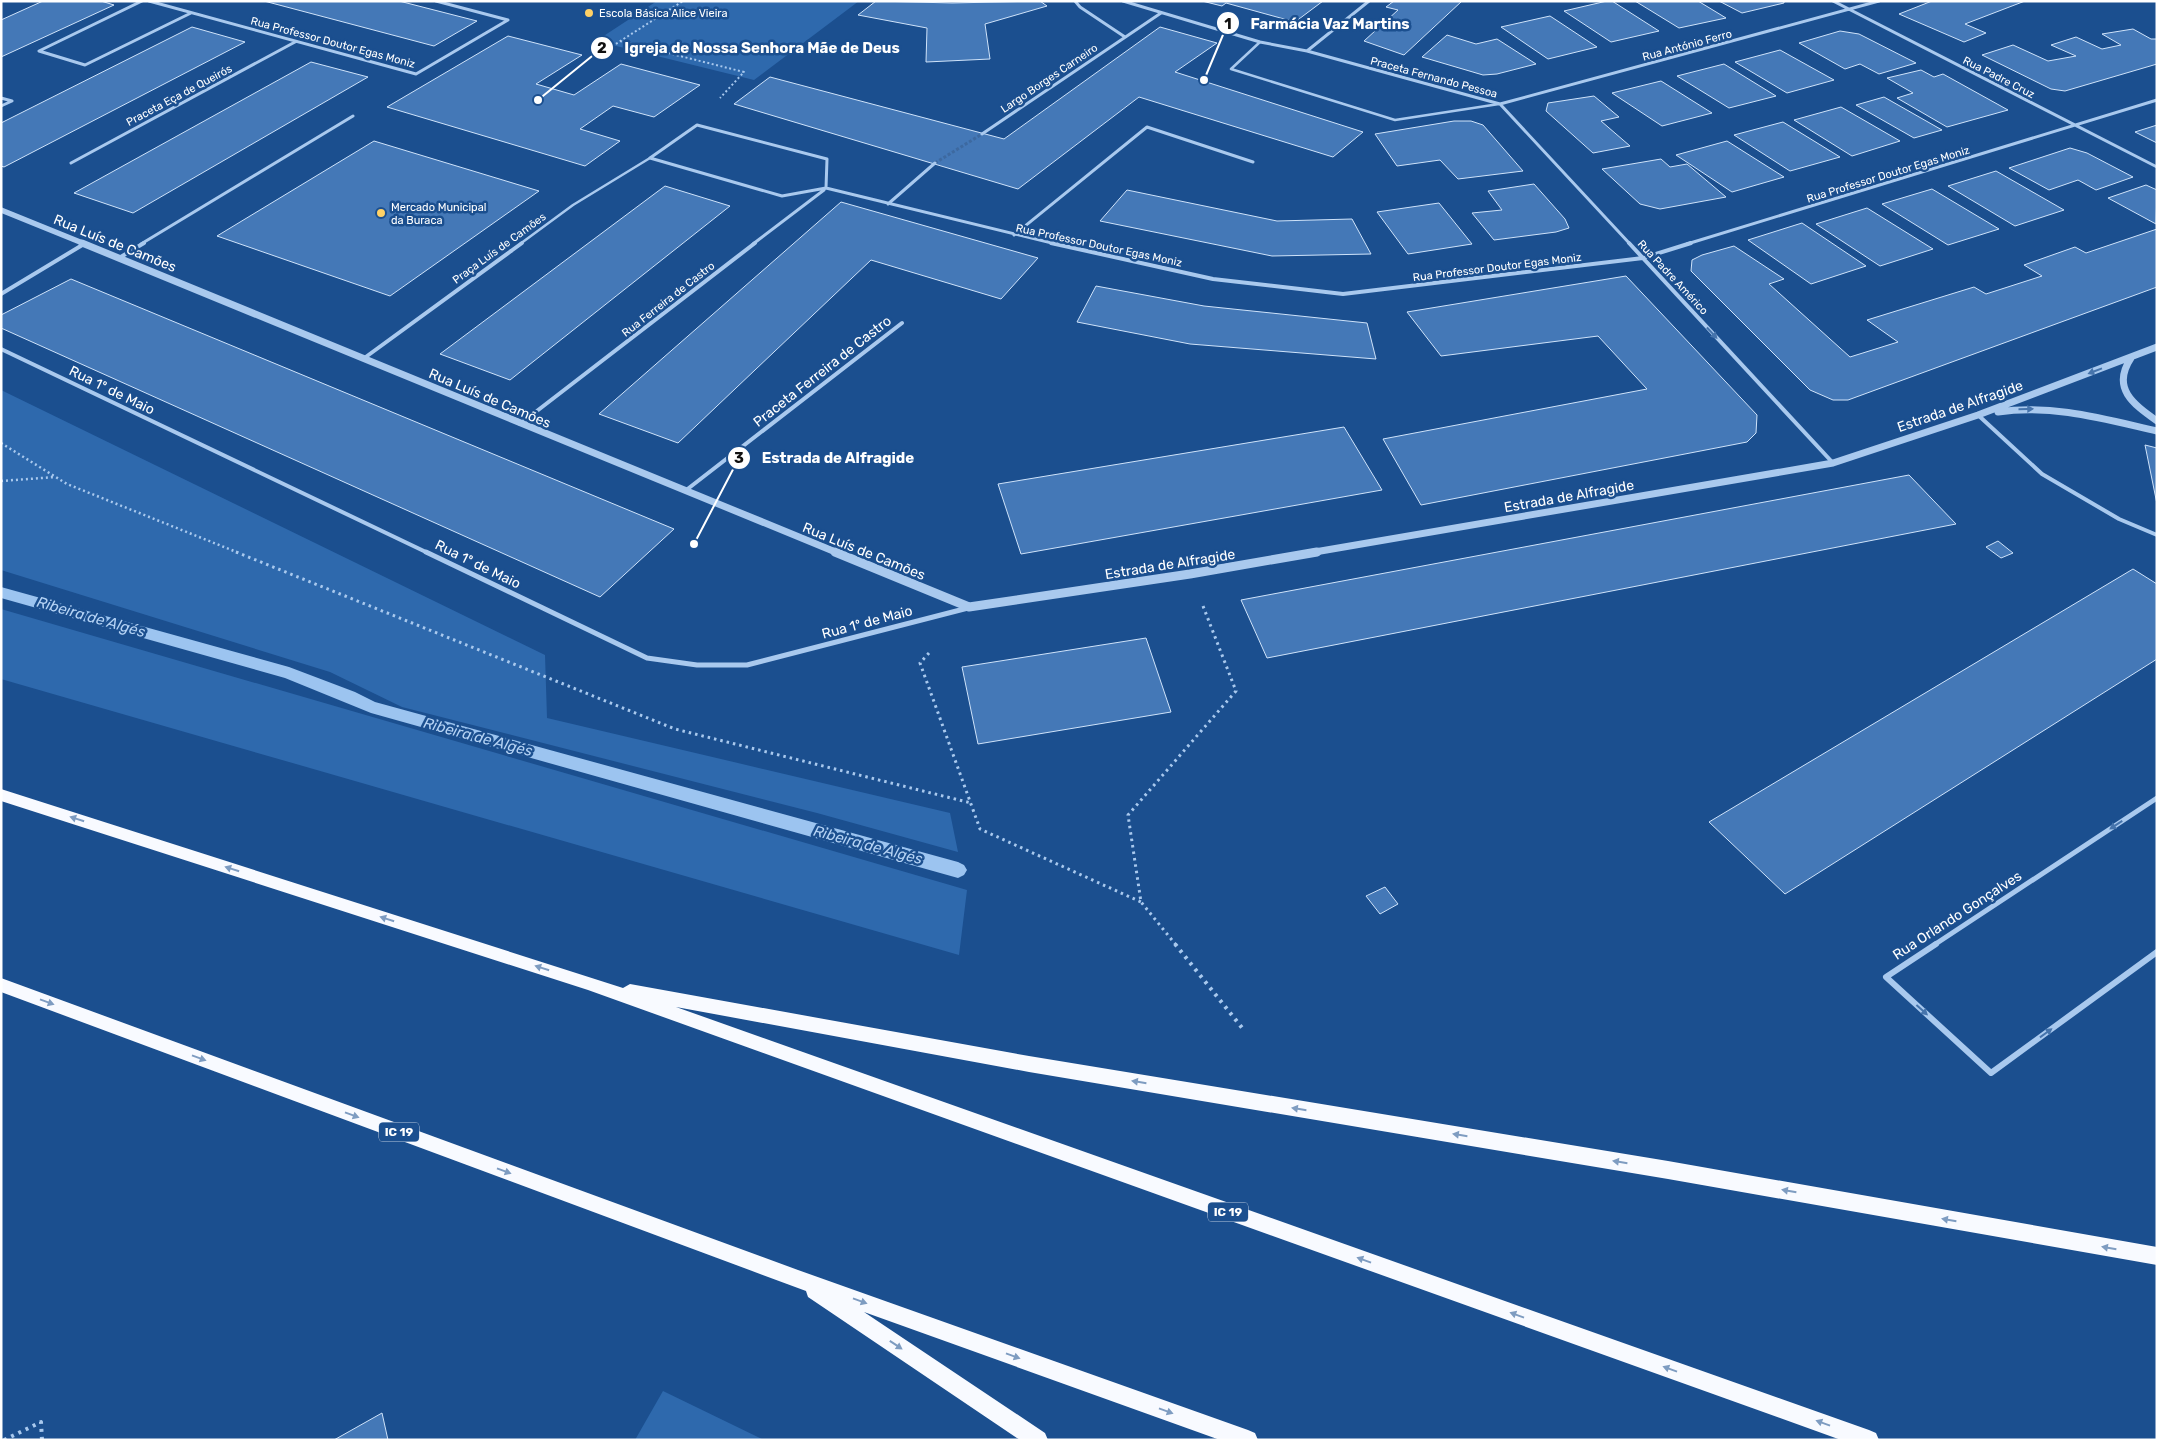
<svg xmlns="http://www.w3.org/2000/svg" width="2158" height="1441" font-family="Rubik,sans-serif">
<rect width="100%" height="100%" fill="#1b4f8f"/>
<path fill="#2e69ad" d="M657 1H859L754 80 596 41Z
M1 390 545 655 547 718 950 813 958 852 817 813 402 707 330 672 1 570Z
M1 609 967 890 959 955 1 679Z
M663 1391 764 1440H635Z"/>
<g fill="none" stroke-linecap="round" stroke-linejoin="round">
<path fill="#9cc4f0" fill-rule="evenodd" d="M1 587 289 667 355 692 375 702 958 862 964 865 967 870 964 875 958 878 371 713 285 678 1 598Z"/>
</g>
<path fill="#4478b7" stroke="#cfe3fa" d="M43 1H101L114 5 1 57V20Z
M264 1H399L477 21 434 46Z
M876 1 952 3 1040 1 1047 6 985 24 990 59 926 62 927 28 858 15Z
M1202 1H1323L1295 22 1226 3 1222 6Z
M1394 1H1462L1404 55 1364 41 1398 10 1386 7Z
M1607 1H1612L1659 31 1611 42 1564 11Z
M1635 1H1698L1726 18 1679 28Z
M1719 1H1784V3L1742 13Z
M1932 1H2025L1965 24 1986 33 1964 42 1899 14Z
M1550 16 1597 47 1548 59 1501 27Z
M192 27 245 42 4 167 1 166V123Z
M1160 27 1217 43 1175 72 1363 132 1333 157 1139 97 1018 189 734 104 770 77 1004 139Z
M2133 29 2151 39H2157V64L2065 91 2051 89 1982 55 2013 45 2048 61 2076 56 2051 45 2076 37 2102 49 2121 45 2102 34Z
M1840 31 1859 34 1916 63 1879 74 1860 64 1845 69 1799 43Z
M1447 35 1476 44 1497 39 1536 64 1497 74 1483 75 1422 57Z
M508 36 582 55 536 84 574 95 621 64 700 85 654 117 613 106 580 129 620 141 585 166 387 107Z
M1780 50 1834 80 1787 93 1735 62Z
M311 62 368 77 133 213 74 193Z
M1724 64 1776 96 1729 108 1677 76Z
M1921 70 1934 77 1943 74 2008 110 1947 127 1897 98 1913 93 1887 78Z
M1661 81 1712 113 1662 126 1612 93Z
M1594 96 1619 117 1601 121 1630 146 1593 153 1546 111 1548 103Z
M1884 97 1942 130 1914 138 1856 105Z
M1841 107 1900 141 1852 156 1794 120Z
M1454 121H1471L1483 125 1523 171 1458 179 1440 160 1397 166 1375 134Z
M1783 122 1840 157 1790 171 1734 135Z
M2157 125V143L2135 132Z
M374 141 539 191 390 296 217 236Z
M1727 141 1784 177 1732 192 1676 155Z
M2070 148 2087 153 2133 177 2096 190 2078 180 2049 190 2009 168Z
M1661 159 1670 167 1687 164 1726 197 1660 209 1640 204 1602 169Z
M1996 171 2064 210 2015 226 1948 186Z
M1534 184 1565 219 1569 228 1556 232 1494 240 1472 213 1502 210 1488 191Z
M2146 185 2157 190 2156 224 2108 198Z
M665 186 730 206 510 380 440 354Z
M1932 189 1999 229 1948 245 1882 204Z
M1127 190 1277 221 1352 219 1371 254 1272 256 1100 221Z
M841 202 1038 258 1001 299 871 260 678 443 599 414Z
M1439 203 1472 244 1408 254 1377 212Z
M1867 208 1933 249 1880 266 1816 224Z
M1802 223 1866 266 1811 284 1748 240Z
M2157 229V287L1848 400H1833L1810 390 1691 271 1692 260 1702 255 1734 246 1784 279 1769 284 1850 357 1898 342 1867 320 1974 287 1986 294 2042 276 2024 265 2075 247 2086 253Z
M1626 276 1757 415 1756 433 1747 442 1421 505 1383 439 1647 389 1598 336 1441 356 1407 312Z
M71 279 674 529 600 597 1 328V315Z
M1096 286 1204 306 1367 323 1376 359 1190 344 1077 322Z
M1344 427 1382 490 1021 554 998 484Z
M2145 445 2157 448V504Z
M1909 475 1956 524 1267 658 1241 600Z
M1998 541 2013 553 2001 558 1986 547Z
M2133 569 2157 584V659L1785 894 1709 822Z
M1146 638 1171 712 978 744 962 667Z
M1385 887 1398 904 1380 914 1366 896Z
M382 1413 388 1440H334Z"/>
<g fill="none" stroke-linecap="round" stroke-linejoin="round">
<path stroke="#3d69a0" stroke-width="3" stroke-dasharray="3 2" stroke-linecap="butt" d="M935 163 982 134"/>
<path stroke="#a9c9ee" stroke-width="2" stroke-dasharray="2 2.5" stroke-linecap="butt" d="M620 41 744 72 720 98
M597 56 683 1"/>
<path stroke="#a9c9ee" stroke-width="2.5" stroke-dasharray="2 3" stroke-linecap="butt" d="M1 443 67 484 239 553
M1 481 55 477"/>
<path stroke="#a9c9ee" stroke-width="3" stroke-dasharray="2.5 4" stroke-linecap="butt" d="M236 552 675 729 971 803
M929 653 920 663 980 829 1141 902
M1176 945 1141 902 1128 815 1236 691 1203 606"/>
<path stroke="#a9c9ee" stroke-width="4" stroke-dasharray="3 5" stroke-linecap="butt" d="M1175 944 1243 1029
M4 1440 41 1422 42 1440"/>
<path stroke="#a9c9ee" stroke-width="2.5" d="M1260 42 1231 69 1395 120 1499 104"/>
<path stroke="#a9c9ee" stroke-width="2.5" d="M520 244 573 205 650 158"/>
<path stroke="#a9c9ee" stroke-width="4" d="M511 251 522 243"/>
<path stroke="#a9c9ee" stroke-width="3" d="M142 1 39 51 85 65 191 13
M149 1 416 74 508 20 436 1
M1075 1 1080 7 1125 37
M1123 1 1260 42 1307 51 1500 104
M1833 1 2157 167
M1307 51 1369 1
M1 98 12 101 1 106
M1500 104 1630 244
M1500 104 1879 1
M697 125 827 159 826 188 782 196 650 158Z
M982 134 1161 13
M71 163 295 42
M826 188 1056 244
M888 204 935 163
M1014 235 1147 127 1253 162
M141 244 353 116
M753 244 824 190
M1687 244 2157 100"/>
<path stroke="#a9c9ee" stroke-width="4" d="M1051 243 1213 279 1343 294 1643 258 1691 243
M1629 243 1833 463
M119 258 144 243
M1 294 84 244
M1 349 428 553
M363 359 511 251
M1978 415 2042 474 2119 519 2157 535
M520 424 755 243
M685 491 902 323"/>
<path stroke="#a9c9ee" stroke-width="5" d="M426 552 647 658 697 665H747L968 608
M1934 945 2157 798"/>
<path stroke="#a9c9ee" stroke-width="6" d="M1936 944 1886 977 1991 1073 2157 952"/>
<path stroke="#a9c9ee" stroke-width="5.5" d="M1 210 85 244"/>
<path stroke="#a9c9ee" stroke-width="7" d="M82 243 838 553
M2131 358C2111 388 2133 404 2157 421
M1998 412C2053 404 2104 419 2157 431
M1309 553 1833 463 1978 415 2157 347"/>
<path stroke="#a9c9ee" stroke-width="9" d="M835 552 969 607 1190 574 1317 552"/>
<path fill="#f8faff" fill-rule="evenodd" d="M1 789 623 988 630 984 1029 1056 1668 1161 2157 1247V1265L1668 1179 1029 1072 676 1007 1869 1430 1876 1433 1879 1440H1841L588 990 1 801Z
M1 978 798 1270 1248 1430 1255 1433 1258 1440H1220L864 1312 1045 1433 1048 1440H1020L808 1297 806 1291 1 992Z"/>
</g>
<defs><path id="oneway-solid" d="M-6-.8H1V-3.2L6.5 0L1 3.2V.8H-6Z" transform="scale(1.25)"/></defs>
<g fill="#4674ac">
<use href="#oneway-solid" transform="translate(1712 333) rotate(47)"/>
<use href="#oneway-solid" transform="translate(2095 371) rotate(159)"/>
<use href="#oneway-solid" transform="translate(2026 409) rotate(-1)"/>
<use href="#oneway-solid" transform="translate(2116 825) rotate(147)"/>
<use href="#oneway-solid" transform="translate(1922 1010) rotate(42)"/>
<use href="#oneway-solid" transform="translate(2046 1033) rotate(-36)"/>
</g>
<g fill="#7e9cc1">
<use href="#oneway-solid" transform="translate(77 819) rotate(-162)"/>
<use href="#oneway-solid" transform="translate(232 869) rotate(-162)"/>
<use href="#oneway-solid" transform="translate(387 919) rotate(-162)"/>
<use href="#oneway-solid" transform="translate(542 968) rotate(-162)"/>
<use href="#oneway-solid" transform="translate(47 1002) rotate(20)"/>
<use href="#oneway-solid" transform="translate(199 1058) rotate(20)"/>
<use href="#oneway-solid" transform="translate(1139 1082) rotate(-171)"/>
<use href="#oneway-solid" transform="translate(1299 1109) rotate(-171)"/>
<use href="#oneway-solid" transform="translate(352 1115) rotate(20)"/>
<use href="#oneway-solid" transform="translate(1460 1135) rotate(-171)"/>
<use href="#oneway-solid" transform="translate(1620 1162) rotate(-171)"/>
<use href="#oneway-solid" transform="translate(504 1171) rotate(20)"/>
<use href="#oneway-solid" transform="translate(1789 1191) rotate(-170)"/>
<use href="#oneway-solid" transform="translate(1949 1220) rotate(-170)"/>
<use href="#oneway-solid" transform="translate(2109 1248) rotate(-170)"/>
<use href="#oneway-solid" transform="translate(1364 1260) rotate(-160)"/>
<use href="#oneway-solid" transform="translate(860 1301) rotate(20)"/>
<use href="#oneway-solid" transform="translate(1517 1315) rotate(-160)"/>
<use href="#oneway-solid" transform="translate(896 1345) rotate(34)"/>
<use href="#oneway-solid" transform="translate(1013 1356) rotate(20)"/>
<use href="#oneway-solid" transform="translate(1670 1369) rotate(-160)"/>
<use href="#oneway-solid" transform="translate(1166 1411) rotate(20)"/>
<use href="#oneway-solid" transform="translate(1823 1423) rotate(-160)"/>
</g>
<g fill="#ffd166" stroke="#1b4f8f" stroke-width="2">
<circle cx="589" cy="13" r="5"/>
<circle cx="381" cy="213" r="5"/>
</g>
<g text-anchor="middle" stroke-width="5" stroke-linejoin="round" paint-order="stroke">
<g font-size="11" fill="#fff" stroke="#1b4f8f" text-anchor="start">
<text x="599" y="17">Escola Básica Alice Vieira</text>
<text x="391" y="211">Mercado Municipal<tspan x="391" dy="13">da Buraca</tspan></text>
</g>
<g font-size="11" fill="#fff" stroke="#1b4f8f">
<text transform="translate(333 42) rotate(15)" y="4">Rua Professor Doutor Egas Moniz</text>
<text transform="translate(1687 45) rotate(-15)" y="4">Rua António Ferro</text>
<text transform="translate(1434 77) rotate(15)" y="4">Praceta Fernando Pessoa</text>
<text transform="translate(1999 77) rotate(27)" y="4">Rua Padre Cruz</text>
<text transform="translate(1049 78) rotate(-34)" y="4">Largo Borges Carneiro</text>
<text transform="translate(179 95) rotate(-28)" y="4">Praceta Eça de Queirós</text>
<text transform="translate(1888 174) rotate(-17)" y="4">Rua Professor Doutor Egas Moniz</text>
<text transform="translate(1099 245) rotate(12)" y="4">Rua Professor Doutor Egas Moniz</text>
<text transform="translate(499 248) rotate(-36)" y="4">Praça Luís de Camões</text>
<text transform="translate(1497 267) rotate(-7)" y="4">Rua Professor Doutor Egas Moniz</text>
<text transform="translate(1673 277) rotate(47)" y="4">Rua Padre Américo</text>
<text transform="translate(668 299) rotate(-38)" y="4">Rua Ferreira de Castro</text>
</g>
<g fill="#1b4f8f" stroke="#bbcadd" stroke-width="1">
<rect x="379" y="1122.5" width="40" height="19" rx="4"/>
<rect x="1208" y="1202.5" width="40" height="19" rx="4"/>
</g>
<g font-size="12" font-weight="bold" fill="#fff">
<text x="399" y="1136">IC 19</text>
<text x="1228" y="1216">IC 19</text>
</g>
<g font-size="14" fill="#fff" stroke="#1b4f8f">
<text transform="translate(115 243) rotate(22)" y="5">Rua Luís de Camões</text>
<text transform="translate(822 371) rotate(-38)" y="5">Praceta Ferreira de Castro</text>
<text transform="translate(112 390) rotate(26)" y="5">Rua 1º de Maio</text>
<text transform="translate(490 398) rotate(23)" y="5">Rua Luís de Camões</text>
<text transform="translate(1960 406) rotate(-19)" y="5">Estrada de Alfragide</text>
<text transform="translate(1569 496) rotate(-10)" y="5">Estrada de Alfragide</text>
<text transform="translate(864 551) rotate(22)" y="5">Rua Luís de Camões</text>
<text transform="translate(478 564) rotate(26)" y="5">Rua 1º de Maio</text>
<text transform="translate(1170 564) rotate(-9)" y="5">Estrada de Alfragide</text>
<text transform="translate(867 622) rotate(-15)" y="5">Rua 1º de Maio</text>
<text transform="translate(1957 915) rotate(-33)" y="5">Rua Orlando Gonçalves</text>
</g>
<g font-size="15" font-style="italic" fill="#b5d3f5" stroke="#1b4f8f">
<text transform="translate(91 617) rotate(16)" y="5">Ribeira de Algés</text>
<text transform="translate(478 737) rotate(15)" y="5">Ribeira de Algés</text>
<text transform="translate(868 845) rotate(15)" y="5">Ribeira de Algés</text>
</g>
</g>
<path fill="none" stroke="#fff" stroke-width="2" d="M1204 80L1228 23M538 100L602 48M694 544L739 458"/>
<g fill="#fff" stroke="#1b4f8f" stroke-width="2">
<circle cx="1204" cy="80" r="5"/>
<circle cx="538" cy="100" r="5"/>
<circle cx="694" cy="544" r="5"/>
<circle cx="1228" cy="23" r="12"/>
<circle cx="602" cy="48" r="12"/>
<circle cx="739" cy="458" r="12"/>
</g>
<g font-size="15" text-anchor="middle" font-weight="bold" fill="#111">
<text x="1228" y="29">1</text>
<text x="602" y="53">2</text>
<text x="739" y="463">3</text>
</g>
<g font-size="15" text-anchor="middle" font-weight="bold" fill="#fff" stroke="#1b4f8f" stroke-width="5" stroke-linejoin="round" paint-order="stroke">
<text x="1330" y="29">Farmácia Vaz Martins</text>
<text x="762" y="53">Igreja de Nossa Senhora Mãe de Deus</text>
<text x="838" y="463">Estrada de Alfragide</text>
</g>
<rect width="2158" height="1441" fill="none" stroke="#ffffff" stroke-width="5"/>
</svg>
